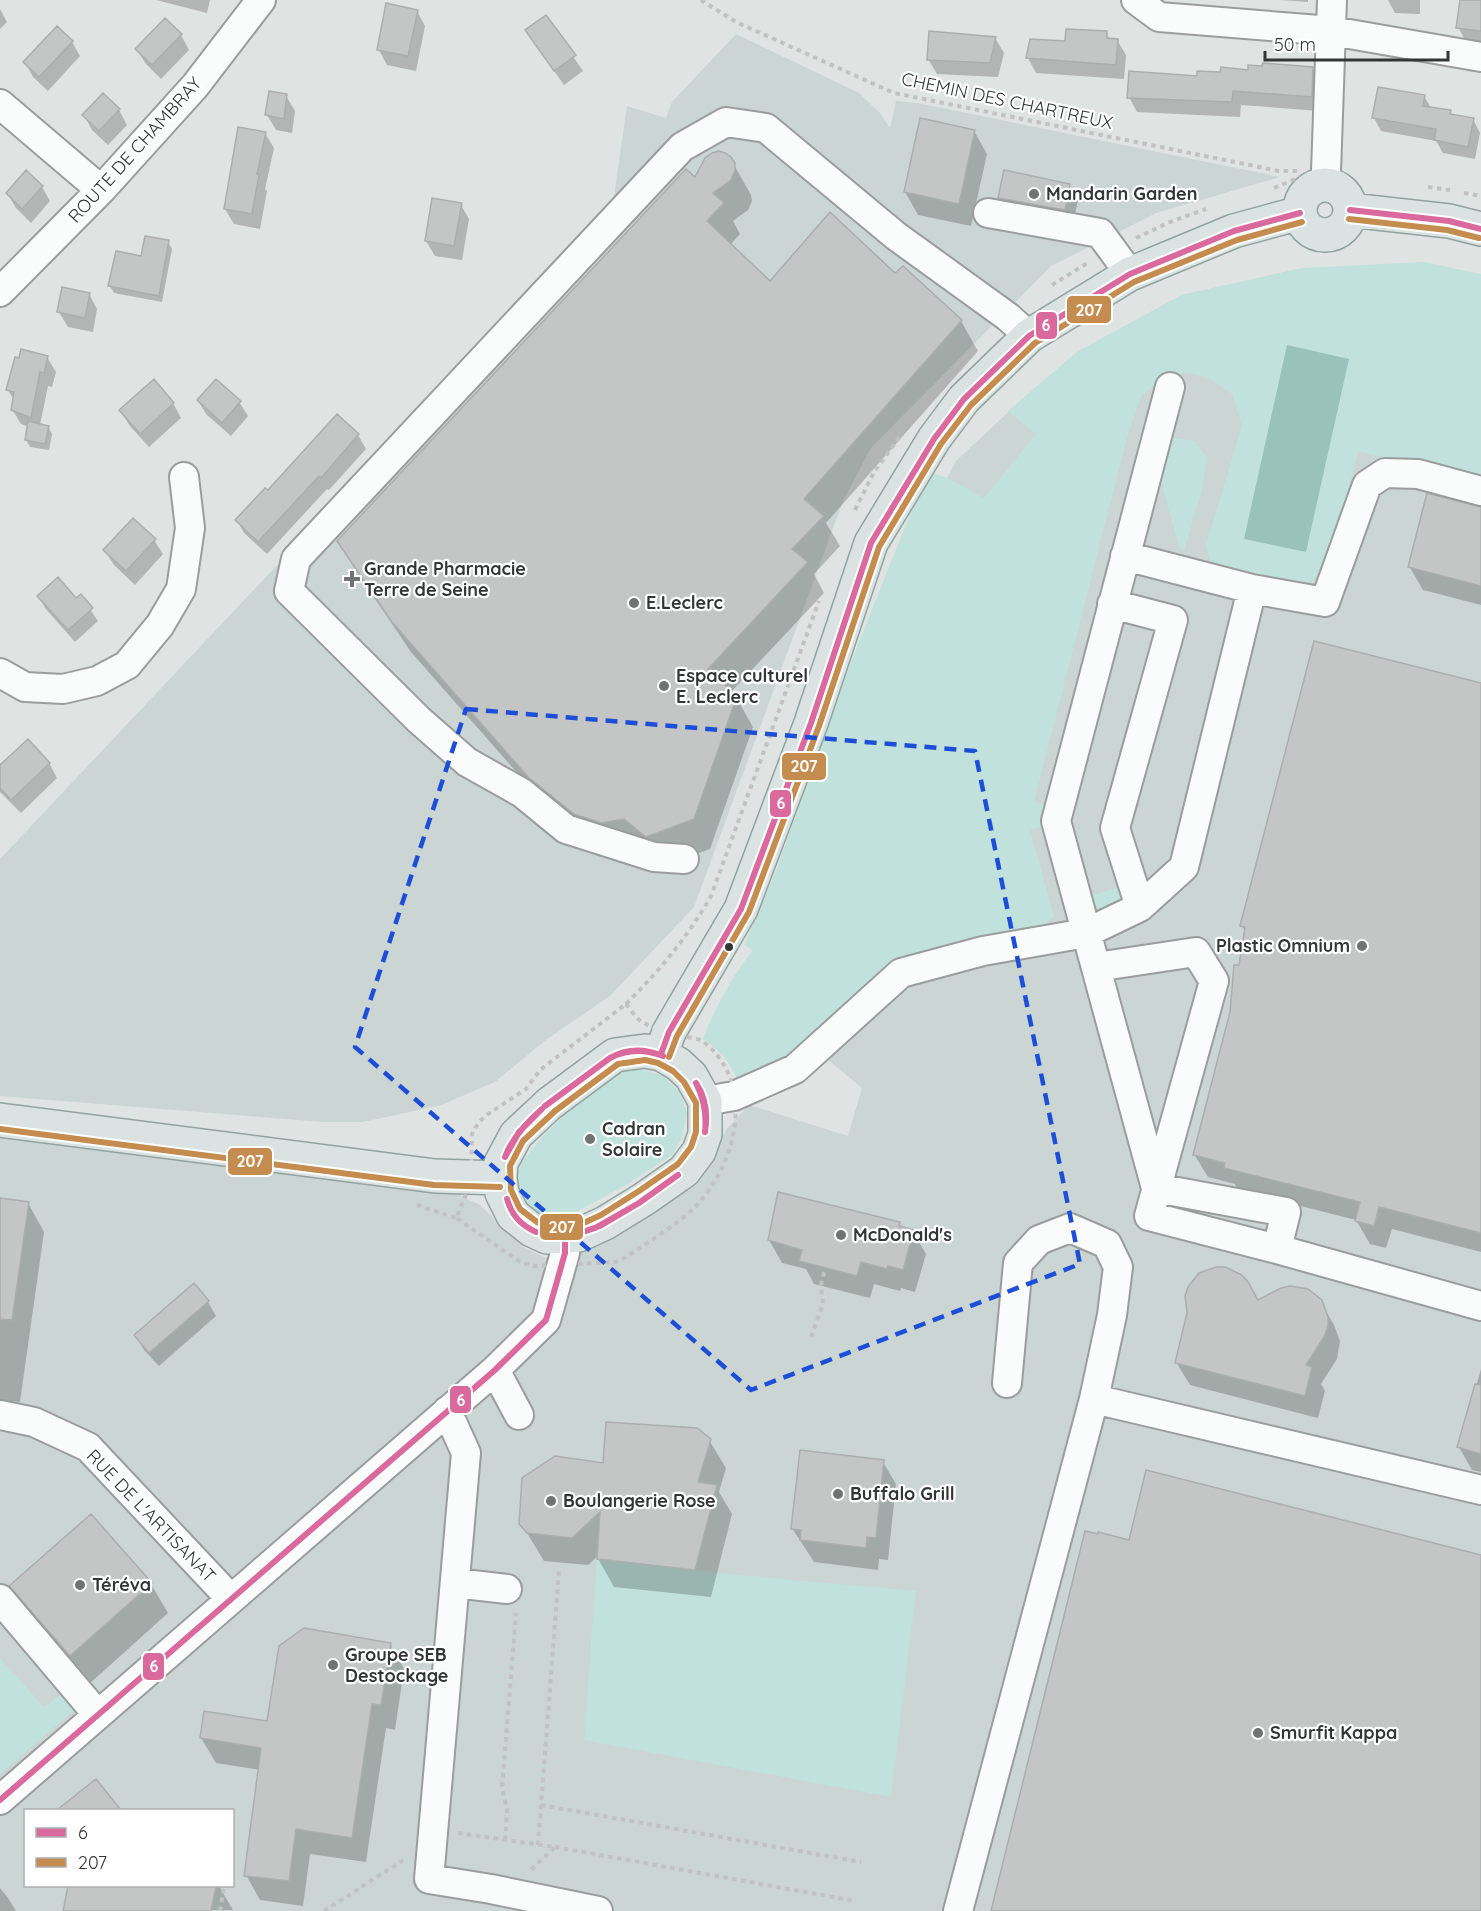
<svg xmlns="http://www.w3.org/2000/svg" width="1481" height="1911" font-family="Quicksand,sans-serif">
<rect width="100%" height="100%" fill="#dfe3e2"/>
<path fill="#cbd5d3" fill-rule="evenodd" d="M736 34 859 93 879 112 890 128 896 101 917 103 1280 177 1156 213 1051 266 871 448 843 501 694 907 610 996 547 1039 495 1082 441 1105 363 1122H323L0 1096V859L612 210 627 106 666 118 672 102Z
M1303 268 1481 274V1911H0V1133L453 1192 480 1205 523 1247 546 1258 583 1247 695 1186 726 1130 749 1105 848 1136 862 1088 777 1017 909 553 956 461 1018 403 1077 352 1182 295ZM26 1810H232V1886H26Z"/>
<path fill="#c1e1dc" d="M1423 262 1481 274V482L1358 451 1335 548 1313 581 1289 586 1210 561 1206 545 1242 426 1232 394 1207 377 1185 373 1160 381 1141 396 1127 438 1034 802 1054 807 1050 824 1030 830 1054 916 1044 926 1030 931 967 941 923 951 887 970 795 1053 757 1076 739 1082C728 1060 723 1053 703 1039 715 1007 732 977 753 950L744 945 776 871 838 695 911 512 931 473 948 478 984 498 1036 434 1008 411 1077 352 1182 295 1303 268Z
M1175 438 1195 441 1207 458 1202 491 1184 550 1180 548 1156 466 1160 451Z
M1126 885 1125 895 1121 904 1102 909 1095 906 1090 896Z
M640 1069 664 1076 679 1092 687 1112 682 1138 672 1155 626 1185 563 1219 542 1217 527 1206 520 1194 517 1175 524 1159 543 1136 571 1108 607 1081 624 1071Z
M597 1559 738 1575 916 1591 891 1797 584 1740Z
M0 1658 44 1707 63 1693 67 1694 73 1711 0 1774Z"/>
<path fill="#99c2bc" d="M1287 345 1349 359 1306 552 1244 539Z"/>
<path fill="#0003" d="M156 0H210L207 13Z
M1280 0H1308V2Z
M1388 0H1420V14L1395 13Z
M1462 0H1481V44L1466 42 1458 27Z
M0 9 7 22 0 29Z
M417 11 425 26 416 71 387 65 379 50Z
M546 17 583 71 564 85 526 31Z
M1106 33 1110 40H1117L1126 55 1124 79 1036 73 1028 58 1066 42Z
M181 35 189 50 161 79 146 64 137 50Z
M995 38 1004 53 998 77 937 74 928 59Z
M72 42 80 56 48 91 33 77 25 62Z
M1312 68 1321 83 1320 111 1241 105 1240 117 1137 112 1129 97 1199 77 1222 74Z
M286 96 295 111 292 133 276 130 267 115Z
M1424 96 1431 108 1450 111 1452 116 1473 119 1480 133 1475 159 1443 153 1436 141 1381 131 1374 118Z
M119 110 127 125 108 145 92 130 84 115Z
M974 131 987 154 971 226 918 215 905 192Z
M265 133 274 148 265 189 267 191 260 229 234 224 225 209Z
M730 158 751 195 752 201 748 210 733 221 740 234 730 245 770 283 895 275 903 268 961 321 978 351 826 523 840 546 814 574 824 593 731 692 736 697 753 727 710 849 664 866 548 808 411 652 356 571 339 541 696 179Z
M1069 185 1078 200 1073 224 1008 213 1000 198Z
M42 187 50 201 31 223 16 208 7 193Z
M461 205 469 219 462 260 435 256 426 241Z
M168 242 172 249 162 302 114 293 110 286 142 257Z
M89 294 97 309 93 332 68 327 59 312Z
M47 357 56 372 52 387 48 386 40 425 48 427 52 434 49 450 30 447 26 440 29 427 21 424 12 409 14 400 8 390Z
M198 401 239 402 248 416 231 436 207 415Z
M173 403 181 418 149 447 129 425 121 410Z
M358 435 366 449 329 490 327 489 267 554 244 533 237 520 268 492Z
M1481 508V605L1423 590 1409 566Z
M154 540 163 554 135 585 114 565 105 551Z
M39 596 76 600 81 596 98 621 75 642 45 608Z
M1481 685V1252L1392 1229 1386 1248 1370 1244 1356 1220 1238 1190 1235 1184 1208 1177 1194 1154 1231 1012 1246 933 1242 926Z
M0 763 2 765 49 763 57 778 21 813 0 792Z
M0 1199 28 1203 44 1232 20 1402 0 1400Z
M899 1223 902 1228 913 1232 926 1254 915 1292 901 1288 900 1291 874 1284 870 1298 814 1284 806 1269 782 1263 769 1240Z
M1320 1301 1334 1325 1340 1341 1337 1359 1321 1384 1325 1391 1318 1418 1190 1385 1176 1362 1258 1302Z
M208 1302 216 1316 159 1366 144 1350 136 1335Z
M1481 1369V1472L1472 1470 1459 1447Z
M709 1440 726 1468 719 1492 732 1514 711 1597 614 1587 597 1557 588 1565 544 1561 521 1523 605 1465Z
M883 1462 896 1484 888 1560 879 1559 878 1570 814 1562 792 1528Z
M151 1584 168 1613 88 1685 29 1616 11 1586Z
M390 1644 404 1669 395 1730 386 1728 366 1862 310 1854 303 1906 260 1900 246 1875 260 1770 216 1763 201 1738 268 1723Z
M96 1782 118 1810H60Z
M70 1886H219L233 1910 65 1911Z
M0 1888 8 1898 16 1911H0Z"/>
<path fill="#c4c6c6" stroke="#abaead" stroke-width="1.5" d="M1460 0H1481V31L1456 28Z
M386 3 418 10 408 56 377 50Z
M546 15 576 55 554 71 525 30Z
M165 18 182 34 152 65 135 49Z
M57 26 73 41 39 77 23 62Z
M1066 29 1107 31V38L1118 39 1116 65 1026 58 1030 39 1065 41Z
M929 31 996 37 990 63 927 60Z
M1263 63 1313 67 1312 97 1233 91 1232 102 1127 98 1129 71 1197 76V71L1220 72 1221 67 1248 70V65L1262 66Z
M1378 87 1425 95 1423 106 1451 110 1450 114 1474 118 1468 147 1434 140 1436 129 1372 118Z
M269 91 287 94 284 119 265 115Z
M103 93 120 109 99 131 82 115Z
M920 118 975 130 959 204 904 192Z
M238 127 266 132 257 174 259 175 252 214 224 209Z
M719 151 725 153 731 157 735 163V170L731 180 713 193 724 203 707 221 770 281 830 212 895 273 903 266 962 320 804 499 824 516 792 549 808 562 708 669 737 696 694 819 646 837 624 819 601 823 574 814 529 778 392 622 337 541 686 169 695 177 705 158 712 153Z
M26 170 43 186 22 209 6 193Z
M1004 170 1070 184 1065 210 998 198Z
M432 198 462 203 454 246 425 241Z
M145 236 169 240 159 296 108 286 116 251 141 256Z
M62 287 90 293 85 318 57 312Z
M21 349 48 356 44 373 40 372 31 418 11 410 14 392 6 390 15 357 19 358Z
M154 379 174 403 140 434 119 410Z
M216 379 241 401 222 423 197 400Z
M337 414 359 434 321 478 319 476 258 542 235 520 265 488 268 490Z
M28 421 49 426 45 444 25 440Z
M1427 493 1481 507V586L1408 567Z
M133 518 156 539 126 571 103 550Z
M58 577 76 598 81 594 93 608 68 630 37 596Z
M1314 641 1481 683V1233L1379 1207 1374 1226 1355 1221 1360 1202 1224 1168 1225 1163 1193 1155 1230 1012 1234 965H1239L1245 927 1240 926Z
M28 739 50 763 11 800 0 788V765Z
M778 1192 900 1222 899 1226 914 1230 903 1270 888 1266 887 1269 861 1262 857 1276 799 1261 802 1250 768 1240Z
M0 1198 29 1202 12 1320 0 1319Z
M1216 1267H1225L1242 1275 1248 1282 1258 1300 1281 1288 1290 1286 1308 1289 1322 1300 1328 1317V1326L1325 1335 1306 1365 1312 1367 1305 1396 1175 1363 1187 1313 1185 1296 1188 1287 1199 1273Z
M194 1283 209 1301 149 1353 134 1335Z
M1475 1384 1481 1385V1454L1457 1447Z
M606 1422 697 1428 711 1439 698 1482 717 1485 695 1570 597 1559 600 1512 572 1538 527 1533 519 1524 522 1478 555 1456 603 1463Z
M800 1450 884 1460 876 1538 867 1537 866 1548 800 1540 801 1530 791 1529Z
M1146 1470 1481 1555V1911H991L1085 1531 1098 1534V1532L1129 1540Z
M91 1514 152 1583 70 1656 9 1586Z
M304 1628 391 1643 381 1705 372 1704 352 1838 296 1829 289 1881 244 1876 261 1748 200 1738 204 1711 267 1721 279 1646Z
M96 1779 121 1810H57Z
M68 1886H216L211 1911H63Z"/>
<g fill="none" stroke-linecap="round" stroke-linejoin="round">
<g stroke="#9b9d9d" stroke-width="32">
<path id="minor" d="M1136 0 1159 17 1332 31 1481 57
M0 104 101 190
M1324 185 1326 172 1332 0
M988 213 1100 233 1130 274
M0 292 101 190 195 86 261 0
M1170 387 1056 821 1156 1188 1286 1212 1277 1249 1481 1306
M1125 556 1252 589 1325 602 1367 485 1385 473 1418 474 1481 491
M0 673 25 687 63 689 97 681 127 665 160 625 181 589 190 528 184 477
M684 859 654 857 566 829 522 793 467 762 419 720 289 591 296 559 682 147 726 122 766 128 896 236 1008 317 1029 336
M1140 907 1184 867 1252 589
M1096 967 1196 952 1214 981 1149 1216 1277 1249
M705 1101 734 1096 795 1069 901 973 983 951 1086 933 1140 907 1115 828 1173 620 1112 604
M495 1370 519 1415
M1007 1383 1018 1263 1039 1240 1070 1228 1107 1244 1118 1267 1112 1315 1094 1399
M447 1411 466 1453 429 1879 491 1889 598 1911
M0 1415 34 1422 88 1447 231 1599
M455 1583 507 1589
M0 1599 98 1715
M0 1800 495 1370 546 1320 565 1253V1236
M958 1911 1094 1399 1481 1490"/>
</g>
<g stroke="#91a29f" stroke-width="36">
<path id="major" d="M1300 210a25 25 0 1 1 50 0a25 25 0 1 1-50 0Z
M1350 210 1449 221 1481 229
M645 1051 661 1054 678 1064 691 1076 705 1101V1134L699 1151 684 1171 644 1199 605 1223 579 1235 565 1236 547 1237 532 1230 513 1215 502 1193 500 1178 501 1163 516 1135 549 1104 615 1055Z
M661 1054 669 1032 741 909 811 723 871 543 934 439 964 399 1029 336 1130 274 1234 231 1300 213
M0 1120 435 1176 500 1178"/>
</g>
<path stroke="#c2c2c2" stroke-width="4" stroke-dasharray="4.5 4.5" stroke-linecap="butt" d="M701 0 736 22 894 93 1279 171H1301
M1428 187 1450 190
M1274 188 1300 177
M1464 193 1481 196
M1136 238 1170 222 1206 209
M1052 285 1089 262
M855 510 874 472 901 435
M626 1004C660 970 687 938 711 896L819 601
M626 1004C631 1010 637 1020 644 1023 656 1030 671 1033 683 1036 690 1038 700 1038 705 1043 757 1086 736 1167 693 1209 676 1225 646 1244 626 1257L616 1262 535 1266 522 1263 456 1218 465 1197 471 1177 472 1134 478 1123 488 1114 526 1089 540 1070Z
M417 1205 456 1218
M811 1337 823 1304 821 1285 825 1268
M541 1805 861 1862
M458 1833 555 1847 530 1871
M505 1840 507 1809 502 1788 516 1613
M538 1845 559 1570
M555 1847 855 1901
M220 1911 224 1888
M324 1911 405 1859"/>
<use href="#minor" stroke="#fafbfb" stroke-width="28"/>
<use href="#major" stroke="#dae3e2" stroke-width="33"/>
<g stroke="#fff" stroke-width="10">
<path id="bus-1" d="M1350 210 1449 221 1481 229
M661 1054 669 1032 741 909 811 723 871 543 934 439 964 399 1029 336 1130 274 1234 231 1300 213
M610 1058C627 1048 646 1049 663 1056
M610 1058C627 1049 645 1049 663 1056
M696 1083C706 1098 708 1114 705 1132
M696 1083C704 1099 707 1114 705 1132
M545 1106 610 1058
M545 1106 610 1058
M505 1157C512 1138 526 1123 542 1109
M505 1157 519 1132 542 1109
M507 1199C512 1216 521 1225 536 1232
M639 1203 678 1175
M639 1203 678 1175
M571 1236 595 1228 639 1203
M571 1236 600 1226 639 1203
M0 1800 495 1370 546 1320 565 1253V1236"/>
</g>
<g stroke="#fff" stroke-width="10">
<path id="bus-2" d="M1349 219 1447 230 1479 238
M669 1057 677 1036 749 912 819 726 879 547 941 444 971 405 1035 343 1134 282 1237 240 1302 222
M645 1060 658 1063 673 1071 684 1082 696 1103V1132L691 1147 678 1164 639 1191 601 1215 577 1226 549 1228 537 1222 520 1209 511 1190 510 1166 523 1141 555 1111 618 1064Z
M0 1129 434 1185 500 1187"/>
</g>
<use href="#bus-1" stroke="#da6a9d" stroke-width="6"/>
<use href="#bus-2" stroke="#c58c4f" stroke-width="6"/>
</g>
<path fill="none" stroke="#1d4ed8" stroke-width="4.5" stroke-dasharray="12 8" stroke-linejoin="round" d="M466 709 975 751 1080 1264 751 1390 355 1047Z"/>
<g fill="#707372" stroke="#fff" stroke-width="2">
<circle cx="1034" cy="194" r="6"/>
<path d="M349 570h6v6h6v6h-6v6h-6v-6h-6v-6h6z"/>
<circle cx="634" cy="603" r="6"/>
<circle cx="664" cy="686" r="6"/>
<circle cx="1362" cy="946" r="6"/>
<circle cx="590" cy="1139" r="6"/>
<circle cx="841" cy="1235" r="6"/>
<circle cx="838" cy="1494" r="6"/>
<circle cx="551" cy="1501" r="6"/>
<circle cx="80" cy="1585" r="6"/>
<circle cx="333" cy="1665" r="6"/>
<circle cx="1258" cy="1733" r="6"/>
</g>
<circle fill="#343636" stroke="#fff" stroke-width="2" cx="729" cy="947" r="5"/>
<g text-anchor="middle" stroke-width="4.5" stroke-linejoin="round" paint-order="stroke">
<g font-size="18" fill="#343636" stroke="#fff">
<text transform="translate(1007 101) rotate(12)" y="6">CHEMIN DES CHARTREUX</text>
<text transform="translate(135 150) rotate(-48)" y="6">ROUTE DE CHAMBRAY</text>
<text transform="translate(151 1516) rotate(46)" y="6">RUE DE L'ARTISANAT</text>
</g>
<g font-size="18" font-weight="bold" fill="#343636" stroke="#fff" text-anchor="start">
<text x="1046" y="200">Mandarin Garden</text>
<text x="364" y="575">Grande Pharmacie<tspan x="364" dy="21">Terre de Seine</tspan></text>
<text x="646" y="609">E.Leclerc</text>
<text x="676" y="682">Espace culturel<tspan x="676" dy="21">E. Leclerc</tspan></text>
<text x="1350" y="952" text-anchor="end">Plastic Omnium</text>
<text x="602" y="1135">Cadran<tspan x="602" dy="21">Solaire</tspan></text>
<text x="853" y="1241">McDonald's</text>
<text x="850" y="1500">Buffalo Grill</text>
<text x="563" y="1507">Boulangerie Rose</text>
<text x="92" y="1591">Téréva</text>
<text x="345" y="1661">Groupe SEB<tspan x="345" dy="21">Destockage</tspan></text>
<text x="1270" y="1739">Smurfit Kappa</text>
</g>
</g>
<g stroke="#fff" stroke-width="2">
<rect x="1066" y="295" width="46" height="29" rx="6" fill="#c58c4f"/>
<rect x="1035" y="311" width="23" height="29" rx="6" fill="#da6a9d"/>
<rect x="781" y="752" width="46" height="29" rx="6" fill="#c58c4f"/>
<rect x="769" y="789" width="23" height="29" rx="6" fill="#da6a9d"/>
<rect x="227" y="1147" width="46" height="29" rx="6" fill="#c58c4f"/>
<rect x="539" y="1213" width="45" height="28" rx="6" fill="#c58c4f"/>
<rect x="449" y="1385" width="23" height="29" rx="6" fill="#da6a9d"/>
<rect x="142" y="1652" width="23" height="29" rx="6" fill="#da6a9d"/>
</g>
<g font-size="16" text-anchor="middle" font-weight="bold" fill="#fff">
<text x="1089" y="316">207</text>
<text x="1046" y="331">6</text>
<text x="804" y="772">207</text>
<text x="781" y="809">6</text>
<text x="250" y="1167">207</text>
<text x="562" y="1233">207</text>
<text x="461" y="1406">6</text>
<text x="154" y="1672">6</text>
</g>
<rect x="24" y="1809" width="210" height="78" fill="#ffffff" stroke="#aeafaf" stroke-width="1.5"/>
<rect x="36" y="1828" width="30" height="9" fill="#da6a9d" stroke="#aeafaf" stroke-width="1.5"/>
<text x="78" y="1839" font-size="18" fill="#343636">6</text>
<rect x="36" y="1858" width="30" height="9" fill="#c58c4f" stroke="#aeafaf" stroke-width="1.5"/>
<text x="78" y="1869" font-size="18" fill="#343636">207</text>
<path d="M1265 51v9h183v-9" fill="none" stroke="#343636" stroke-width="3"/>
<text x="1274" y="51" font-size="18" fill="#343636" stroke="#ffffff" stroke-width="4.5" paint-order="stroke">50 m</text>
</svg>
